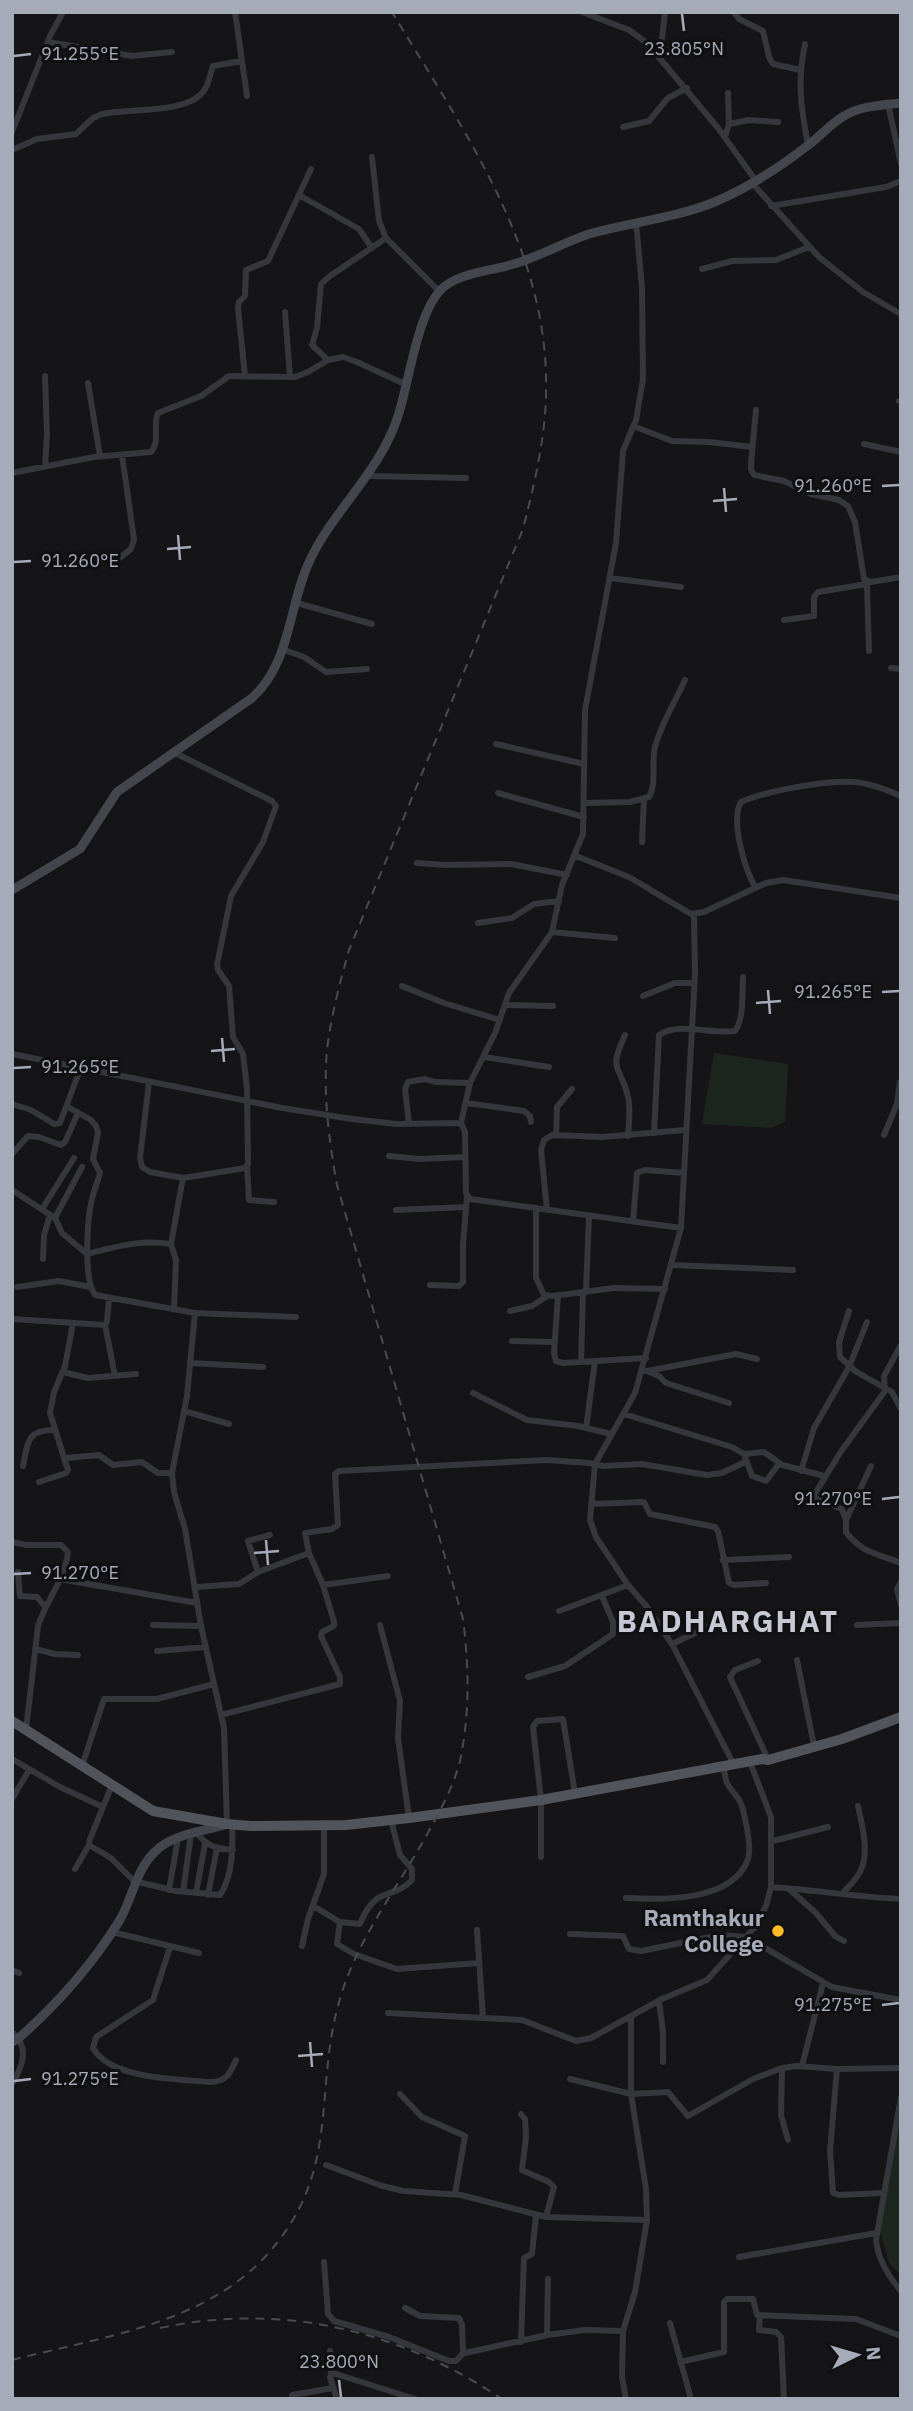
<svg xmlns="http://www.w3.org/2000/svg" width="913" height="2411" font-family="'IBM Plex Sans',sans-serif">
<rect width="100%" height="100%" fill="#151517"/>
<path fill="#1d261e" d="M714 1053 788 1064 785 1122 771 1128 702 1124Z
M901 2111V2275L889 2263 877 2219Z"/>
<g fill="none" stroke-linecap="round" stroke-linejoin="round">
<path stroke="#36373d" stroke-width="6" d="M235 12 247 96
M582 12 629 30 647 43 718 128 756 181
M734 12 739 19 763 31 769 57 773 64 800 70
M48 42 132 56 172 52
M805 44C797 82 801 108 808 145
M660 57 665 12
M888 104 901 164
M729 124 749 120 778 122
M623 127 649 121 668 98 687 88
M12 132 50 36 63 12
M725 137 729 124 728 93
M12 150 37 139 76 134 93 118 102 114C128 108 186 114 203 92 209 85 210 74 213 66L242 61
M372 157 379 221 386 238 439 291
M752 183 819 257 863 292 901 314
M299 195 359 229 372 248
M771 206 886 187 901 181
M702 269 732 261 776 260 809 247
M285 312 290 377
M328 360 312 345 317 328 321 284 330 276 386 238
M45 376 47 435 45 466
M245 376 238 308 239 302 245 296 246 270 268 261 311 169
M88 383 100 456
M899 401H901
M756 410 751 463V469L754 475 784 481 811 494 839 500 848 506 855 522 864 579 871 582 901 577
M633 426 672 441 709 442 752 447
M864 444 901 452
M12 473 94 457 151 452C161 440 152 426 158 413L201 396 229 376 295 377 308 372 328 360 343 357 357 362 407 385
M368 476 466 478
M114 562 131 549 134 539 122 455
M610 578 681 587
M867 584 869 651
M297 603 372 624
M784 620 814 616V597L818 592 867 584
M282 649 304 657 326 672 367 669
M891 668 901 669
M496 744 584 764
M498 793 584 817
M584 803 630 802 649 797C657 783 651 763 655 747 661 724 675 702 685 680
M642 842 644 799
M576 856 629 877 691 914 704 912 766 883 783 880 901 898
M417 863 445 865 511 864 567 875
M755 887C745 869 730 821 741 802 765 791 827 780 854 782 870 783 886 790 901 796
M694 914 695 974 681 1228 635 1393 595 1464 590 1520 596 1537 628 1585 647 1607 672 1644 734 1765
M478 923 512 918 534 904 559 901
M552 932 615 938
M402 986 444 1003 500 1020
M643 996 675 983H694
M505 1005 553 1006
M625 1035C607 1075 621 1063 628 1097 631 1110 629 1123 628 1136
M12 1054 282 1108 352 1119 397 1124 461 1123 465 1132 466 1193 470 1199 681 1228
M484 1057 549 1067
M149 1082 140 1158 142 1167 150 1172 183 1178
M466 1103 524 1111 530 1116 531 1122
M12 1104 31 1110 54 1124 60 1123 81 1067
M68 1107 91 1120 96 1126 98 1133 93 1159 100 1173C98 1181 95 1188 93 1195 87 1216 83 1278 95 1295L195 1313 296 1317
M461 1123 470 1083 495 1033 509 993 552 932 562 885 583 834 585 710 616 543 623 451 636 420 643 379 642 288 636 222
M409 1124 405 1089 408 1082 425 1079 435 1082 470 1083
M654 1133 659 1035C680 1021 711 1035 735 1031 744 1019 742 993 743 977
M556 1135 557 1107 572 1089
M884 1135 897 1104 900 1082
M12 1154 28 1136 39 1137 61 1145 65 1142 78 1113
M389 1156 419 1159 465 1157
M247 1166 249 1200 274 1202
M12 1190 55 1218 62 1233 87 1254C115 1247 141 1239 171 1244L176 1260 174 1309
M536 1208V1278L544 1295 553 1296 614 1288 665 1289
M42 1209 74 1158
M396 1210 466 1207
M547 1210 541 1150 544 1140 552 1135 602 1137 685 1130
M55 1218 82 1167
M633 1221 637 1173 645 1170 684 1173
M171 1244 183 1178 245 1168 248 1164 247 1089 243 1054 233 1037 229 986 218 970 217 965 231 896 263 842 276 806 272 801 173 752
M43 1259 44 1235 50 1215
M671 1265 793 1270
M430 1285 459 1286 463 1282V1244L467 1197
M17 1287 59 1281 90 1287
M586 1291 589 1216
M558 1295 554 1353 556 1361 563 1363 646 1358
M510 1311 532 1306 547 1296
M849 1311 839 1342 840 1357 855 1371 892 1392 901 1409
M195 1313 187 1396 172 1473 174 1492 185 1529 201 1626 224 1728 227 1824
M12 1319 105 1325 107 1321 109 1299
M105 1325 115 1376
M512 1341 554 1342
M901 1345 884 1376 885 1391 842 1450 814 1495 816 1498 842 1509 846 1520V1532C860 1552 880 1555 901 1563
M581 1362 583 1292
M190 1363 263 1367
M642 1370 647 1371 736 1354 757 1359
M63 1372 88 1378 136 1374
M649 1372 659 1376 666 1383 729 1403
M473 1393 527 1420 578 1426 611 1434
M184 1411 229 1424
M624 1414 732 1447 744 1454 752 1476 766 1481 779 1464 824 1476
M586 1428 595 1361
M744 1454 764 1452 781 1464
M65 1461 50 1413 54 1392 65 1366 73 1323
M23 1466C28 1443 26 1430 54 1430
M801 1471 814 1428 849 1367 867 1322
M39 1482 66 1473 68 1470 65 1461 66 1458 99 1455 113 1465 142 1462 158 1473H172
M591 1504 644 1502 650 1514 715 1527 718 1531 729 1583 734 1585 766 1583
M846 1520 871 1466
M12 1542 26 1545H61L68 1552C65 1579 46 1601 38 1626L26 1730
M309 1553 305 1533 332 1529 338 1525 335 1474 339 1471 546 1460 589 1463 603 1466 642 1464 707 1475 722 1473 747 1461
M723 1560 789 1557
M18 1572 20 1596 37 1597 45 1607
M258 1572 248 1541 270 1535
M60 1579 197 1603
M901 1582 897 1589 901 1605
M323 1585 388 1576
M196 1587 239 1584 258 1572 309 1553 323 1585 334 1622V1626L322 1632 321 1636 340 1677V1684L221 1715
M559 1611 628 1585
M153 1625 201 1626
M380 1625 400 1701 398 1738 409 1818
M857 1625 901 1623
M672 1644 714 1624
M35 1649 55 1654 78 1655
M157 1651 206 1647
M797 1660 813 1741
M758 1661 735 1670 730 1677 766 1755
M528 1677 565 1666 613 1634V1622L602 1596
M12 1759 60 1787 103 1807
M82 1766 104 1699H157L214 1684
M112 1785 90 1839 89 1845 111 1858 134 1881 176 1891 220 1895C233 1876 233 1847 232 1825
M12 1799 29 1770
M197 1833C207 1847 216 1848 233 1850
M773 1841 828 1827
M541 1857V1800L533 1727 537 1721 563 1719 575 1793
M75 1869 89 1845
M771 1887C815 1890 857 1897 901 1899
M789 1889 816 1913 835 1936 844 1941
M169 1890 178 1838
M183 1892 191 1834
M196 1893 205 1844
M842 1894C848 1887 856 1880 860 1872 870 1853 862 1825 858 1806
M208 1895 217 1848
M626 1898C662 1900 733 1902 748 1859 752 1848 745 1818 742 1806 739 1797 731 1791 727 1783 725 1778 725 1772 723 1767
M313 1906 340 1922 337 1944 354 1954 397 1969 479 1963
M340 1922 360 1924C376 1884 392 1901 412 1880V1869L400 1855 391 1820
M477 1930 483 2018
M112 1932 199 1953
M570 1934 623 1936 629 1949 641 1951 720 1935 746 1937 832 1987 901 2000
M302 1946 308 1919 324 1874V1825
M170 1947 153 2000 96 2037 93 2048C110 2079 177 2079 210 2082 226 2082 230 2074 236 2060
M12 1970 19 1973
M659 2001 663 2032V2062
M388 2013 522 2020 576 2041 591 2038 662 1999 707 1980 755 1927 766 1906 771 1887V1817L750 1762
M12 2032C30 2047 23 2066 12 2084
M802 2066 823 1983
M782 2068 781 2115 788 2140
M837 2069 830 2151 833 2193 839 2195 883 2193
M570 2079 631 2094 668 2092 688 2116 753 2079 782 2068 797 2066 837 2069 901 2068
M400 2094 422 2117 465 2136 455 2194
M901 2097 876 2240C878 2259 889 2277 901 2291
M521 2114 525 2119 526 2137 522 2170 549 2182 554 2187 546 2217
M326 2165 382 2186 404 2191 461 2195 546 2217 647 2220
M739 2257 876 2233
M324 2262 328 2314 334 2321 389 2337 449 2361H456L464 2352
M405 2308 420 2316 459 2318 462 2325 463 2351 465 2353 547 2335 585 2330 623 2331
M760 2315 759 2330 776 2332 781 2337 784 2399
M670 2323 691 2399
M547 2335 548 2279
M521 2342 524 2258 532 2254 536 2215
M330 2351 331 2375
M680 2362 724 2352V2302L727 2299H753L757 2315 856 2319 901 2336
M292 2395 333 2388
M337 2399 330 2377 333 2373 415 2399
M626 2399 622 2377 623 2331 635 2292 647 2220 646 2189 631 2094V2018"/>
<path stroke="#44464d" stroke-width="9" d="M12 890 80 849 117 792 252 698C292 662 288 604 311 558 335 509 379 472 397 419 409 386 417 307 445 286 462 273 490 271 510 265 537 258 562 243 589 234 631 222 677 218 717 201 749 187 780 167 807 146 820 137 831 123 844 116 860 106 882 105 901 103
M12 2042 19 2038C56 2005 91 1966 118 1923 134 1898 134 1869 159 1848 176 1834 204 1831 225 1825"/>
<path stroke="#52545c" stroke-width="10" d="M12 1721 153 1811 227 1824 251 1826 346 1825 409 1818 541 1800 762 1759 768 1760 842 1739 901 1717"/>
<path stroke="#494b52" stroke-width="2" stroke-dasharray="9 7" stroke-linecap="butt" d="M160 2328C282 2302 399 2330 502 2399
M12 2360C97 2338 200 2325 263 2259 347 2170 309 2087 344 1986 364 1929 402 1881 430 1829 442 1807 454 1785 460 1761 470 1713 469 1667 463 1619L337 1185C329 1141 323 1095 327 1050 331 1016 340 982 349 950L523 529C534 485 545 441 546 394 550 250 463 130 392 12"/>
</g>
<path fill="none" stroke="#a6abb9" stroke-width="2.5" d="M682 14 684 31M14 56 31 54M882 486 899 485M724 488 726 512M713 501 737 499M178 535 180 560M167 549 191 547M14 562 31 561M768 990 770 1014M882 992 899 991M756 1003 781 1001M222 1038 224 1062M211 1051 235 1049M14 1068 31 1067M882 1499 899 1497M266 1540 268 1565M254 1553 279 1551M14 1574 31 1573M882 2005 899 2003M310 2042 312 2067M298 2056 323 2054M14 2081 31 2079M339 2380 341 2397"/>
<circle fill="#ffbc26" stroke="#101012" stroke-width="2.5" cx="778" cy="1931" r="7"/>
<g text-anchor="middle" stroke-width="6" stroke-linejoin="round" paint-order="stroke">
<g font-size="23" font-weight="bold" fill="#a6abb9" stroke="#101012" text-anchor="end">
<text x="764" y="1926">Ramthakur<tspan x="764" dy="26">College</tspan></text>
</g>
<g font-size="30" font-weight="bold" letter-spacing="2" fill="#c7cad4" stroke="#101012">
<text x="728" y="1632">BADHARGHAT</text>
</g>
</g>
<g font-size="18" text-anchor="middle" fill="#a6abb9" stroke="#101012" stroke-width="6" stroke-linejoin="round" paint-order="stroke">
<text x="684" y="55">23.805°N</text>
<text x="80" y="60">91.255°E</text>
<text x="833" y="492">91.260°E</text>
<text x="80" y="567">91.260°E</text>
<text x="833" y="998">91.265°E</text>
<text x="80" y="1073">91.265°E</text>
<text x="833" y="1505">91.270°E</text>
<text x="80" y="1579">91.270°E</text>
<text x="833" y="2011">91.275°E</text>
<text x="80" y="2085">91.275°E</text>
<text x="339" y="2368">23.800°N</text>
</g>
<rect width="913" height="2411" fill="none" stroke="#a6abb9" stroke-width="28"/>
<g transform="translate(857 2355) rotate(85)" stroke="#101012" stroke-width="5" paint-order="stroke">
<path d="M0-5L12 26L0 18L-12 26Z" fill="#a6abb9"/>
<text y="-10" font-size="19" font-weight="bold" text-anchor="middle" fill="#a6abb9">N</text>
</g>
</svg>
